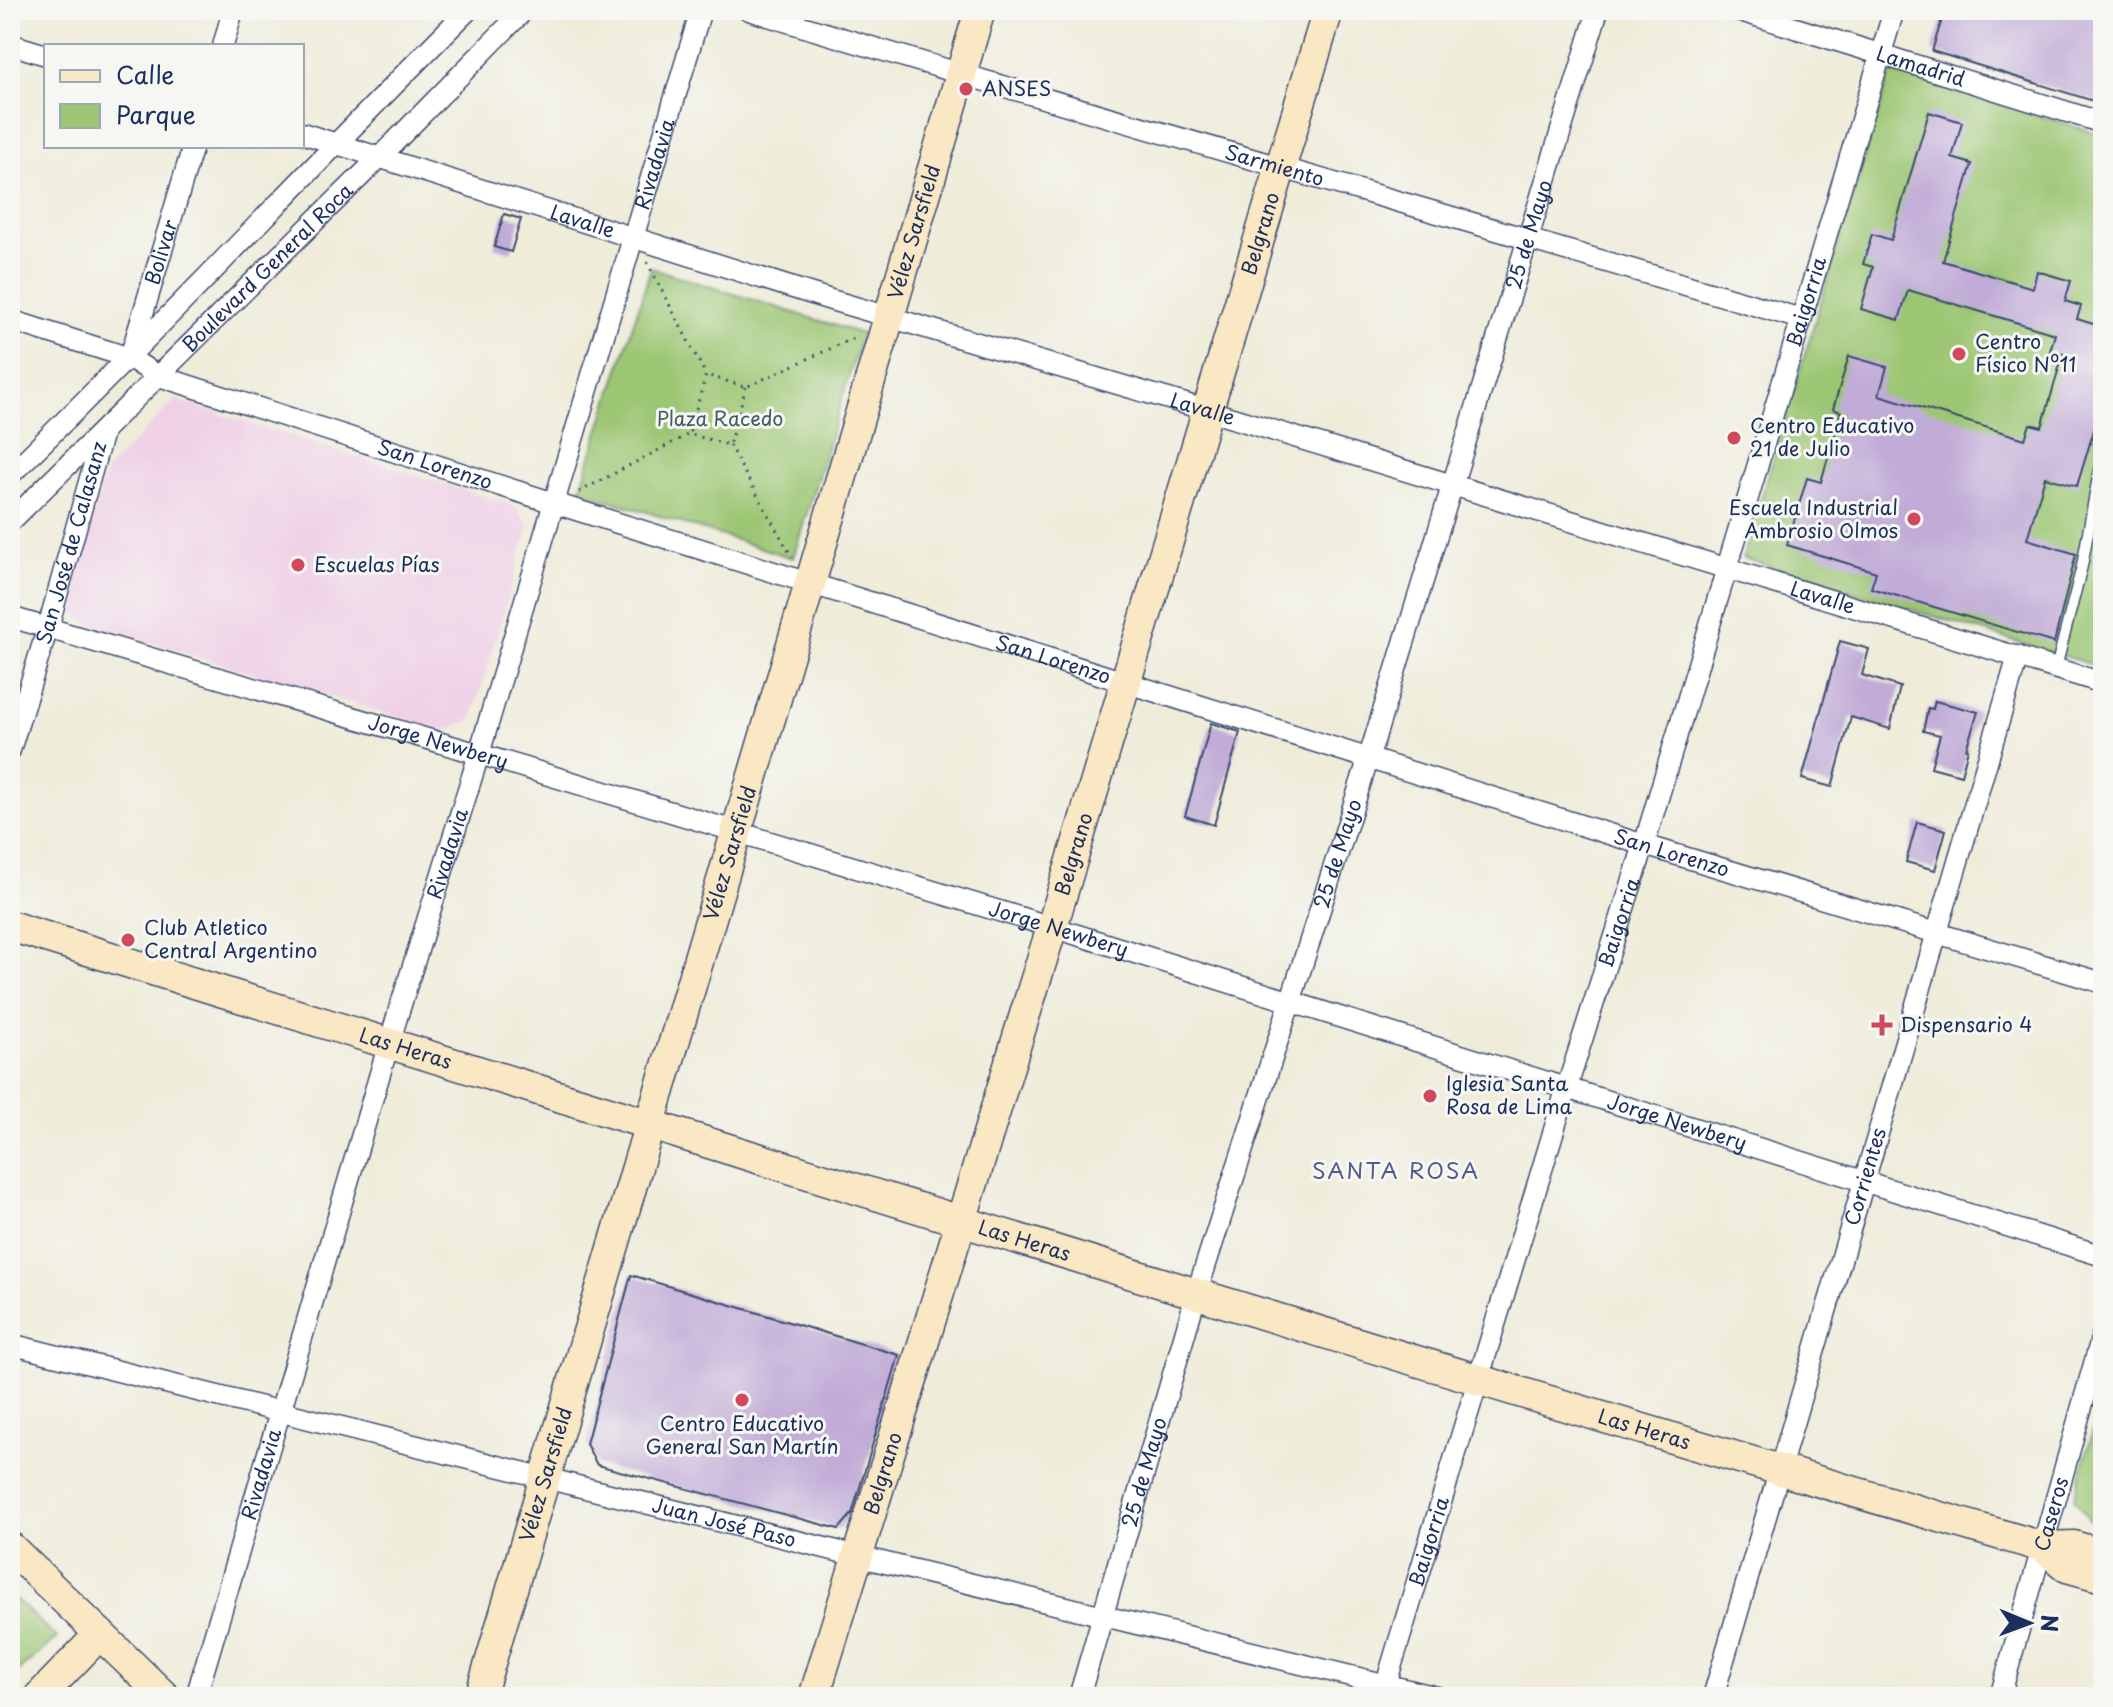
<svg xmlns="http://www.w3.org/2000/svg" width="2113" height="1707" font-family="'Playpen Sans',sans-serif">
<rect width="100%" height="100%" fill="#f6f6f2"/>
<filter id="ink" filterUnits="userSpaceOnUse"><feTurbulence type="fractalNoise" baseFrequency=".0125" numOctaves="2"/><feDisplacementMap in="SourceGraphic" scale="16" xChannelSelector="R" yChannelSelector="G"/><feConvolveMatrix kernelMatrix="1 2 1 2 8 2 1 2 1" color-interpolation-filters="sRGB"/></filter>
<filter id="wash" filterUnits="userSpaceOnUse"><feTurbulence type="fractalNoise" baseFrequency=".006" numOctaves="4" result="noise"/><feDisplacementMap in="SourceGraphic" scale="32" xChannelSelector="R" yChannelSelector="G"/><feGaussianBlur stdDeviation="1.8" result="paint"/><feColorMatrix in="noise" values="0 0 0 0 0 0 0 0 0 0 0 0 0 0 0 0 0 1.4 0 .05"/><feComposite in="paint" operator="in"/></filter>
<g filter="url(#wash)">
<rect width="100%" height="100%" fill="#efecda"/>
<path fill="#efd0e6" d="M175 400 515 506 529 526 472 719 445 731 86 623 67 605 106 471Z"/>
<path fill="#9cc673" stroke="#5c7a68" stroke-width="2" d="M1891 71 2103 135V668L1743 558Z
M651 268 862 334 793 558 580 491Z
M2103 1394V1527L2092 1524 2074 1498Z
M10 1594 57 1638 10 1678Z"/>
<g id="blocks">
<path fill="#c1acd7" d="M1949 10H2103V104L1932 51 1943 16Z
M1929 112 1962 122 1952 158 1972 164 1943 261 2033 288 2037 271 2071 281 2065 301 2081 306 2077 319 2103 327V400L2077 486 2045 477 2027 539 2076 554 2054 643 1871 588 1876 572 1787 545 1807 478 1821 482 1841 412 1833 409 1849 356 1887 367 1879 395 2025 439 2030 424 2042 427 2063 354 2050 351 2055 334 1908 290 1899 320 1861 309 1873 267 1863 264 1872 234 1891 240Z
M504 214 521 219 511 252 494 247Z
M1840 641 1869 649 1862 675 1900 687 1890 729 1851 717 1832 787 1802 779Z
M1935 701 1978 712 1966 749H1968L1961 775 1931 767 1940 735 1923 731 1928 708 1933 709Z
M1211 723 1240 732 1214 825 1185 816Z
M1917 822 1946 830 1935 870 1906 862Z
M631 1275 899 1355 852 1514 839 1529 597 1465 586 1444Z"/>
</g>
</g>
<g filter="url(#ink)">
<use href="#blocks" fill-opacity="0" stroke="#3b4b71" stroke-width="2"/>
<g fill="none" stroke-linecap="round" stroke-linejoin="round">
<g stroke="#3b4b71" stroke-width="13">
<path id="lane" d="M2056 668 2082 566 2100 466"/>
</g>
<g stroke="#3b4b71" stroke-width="23">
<g id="street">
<path id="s1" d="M749 10C1098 117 1450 215 1801 319"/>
<path id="s2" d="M1737 10 2103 123"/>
<path d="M10 44 46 55"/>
<path d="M223 46 233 10"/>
<path id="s3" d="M302 133 831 300 1206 410 2103 683"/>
<path id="s4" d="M10 320 130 358 156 375 554 503 1644 845 2103 983"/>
<path id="s5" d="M131 354 193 146"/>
<path d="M10 475C166 323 314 164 468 10"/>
<path id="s6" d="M10 522 380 157 524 10"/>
<path id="s7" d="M10 617 479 754 1052 927 2103 1256"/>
<path id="s8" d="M10 750 48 627 103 432"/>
<path id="s9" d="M10 1344 857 1556 1437 1697"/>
<path id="s10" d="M196 1697 389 1043 479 754 701 10"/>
<path id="s11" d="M1079 1697 1197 1292 1369 757 1598 10"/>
<path id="s12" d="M1382 1697 1567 1087 1644 845 1894 10"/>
<path id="s13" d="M1713 1697 2018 656"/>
<path id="s14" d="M2000 1697 2103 1332"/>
</g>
</g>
<g stroke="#3b4b71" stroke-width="33">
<g id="secondary">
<path id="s15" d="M10 926C687 1135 1362 1350 2043 1547L2074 1546 2103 1555"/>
<path d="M10 1547 165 1697"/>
<path d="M2043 1547 2067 1567 2103 1577"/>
<path d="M39 1697 100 1634"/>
<path id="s16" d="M480 1697 980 10"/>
<path id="s17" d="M814 1697 1052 927 1328 10"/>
</g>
</g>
<path stroke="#3b4b71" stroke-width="3" stroke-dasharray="2 6" stroke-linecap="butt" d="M647 262 706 375
M746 387 729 445 689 434 706 375 746 387 858 336
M729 445 792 557
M579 492 689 434"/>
<use href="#lane" stroke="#fff" stroke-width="10"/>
<use href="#street" stroke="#fff" stroke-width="20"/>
<use href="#secondary" stroke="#fae7c3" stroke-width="30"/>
</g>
</g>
<g fill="#d1495b" stroke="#f6f6f2" stroke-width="3">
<circle cx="966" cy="89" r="8"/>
<circle cx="1959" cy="354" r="8"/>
<circle cx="1734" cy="438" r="8"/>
<circle cx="1914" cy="519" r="8"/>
<circle cx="298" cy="565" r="8"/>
<circle cx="128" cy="940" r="8"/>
<path d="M1878 1013h8v8h8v8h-8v8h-8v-8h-8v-8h8z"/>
<circle cx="1430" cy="1096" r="8"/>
<circle cx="742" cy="1400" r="8"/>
</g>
<g text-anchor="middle" stroke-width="6" stroke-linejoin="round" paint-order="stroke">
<g font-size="20" fill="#1b2f5e" stroke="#f6f6f2">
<text dy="7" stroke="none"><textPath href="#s2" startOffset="192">Lamadrid</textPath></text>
<text dy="7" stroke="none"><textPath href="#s10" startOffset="1600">Rivadavia</textPath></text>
<text dy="7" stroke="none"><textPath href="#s1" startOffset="548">Sarmiento</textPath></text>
<text dy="7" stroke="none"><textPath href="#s3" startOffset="294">Lavalle</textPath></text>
<text dy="7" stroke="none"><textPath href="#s16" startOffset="1528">Vélez Sarsfield</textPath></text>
<text dy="7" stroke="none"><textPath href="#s17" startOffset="1530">Belgrano</textPath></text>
<text dy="7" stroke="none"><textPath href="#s11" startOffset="1530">25 de Mayo</textPath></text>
<text dy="7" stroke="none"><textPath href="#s5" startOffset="106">Bolivar</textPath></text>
<text dy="7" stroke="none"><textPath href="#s6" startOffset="362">Boulevard General Roca</textPath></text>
<text dy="7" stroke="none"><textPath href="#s12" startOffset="1458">Baigorria</textPath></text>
<text dy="7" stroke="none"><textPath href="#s3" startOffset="942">Lavalle</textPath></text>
<text dy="7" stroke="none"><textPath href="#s4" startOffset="450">San Lorenzo</textPath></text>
<text dy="7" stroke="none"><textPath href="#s8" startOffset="216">San José de Calasanz</textPath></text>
<text dy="7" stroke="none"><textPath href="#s3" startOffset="1590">Lavalle</textPath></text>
<text dy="7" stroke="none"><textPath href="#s4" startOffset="1098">San Lorenzo</textPath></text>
<text dy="7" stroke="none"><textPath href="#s7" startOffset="446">Jorge Newbery</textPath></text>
<text dy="7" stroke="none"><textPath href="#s10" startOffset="880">Rivadavia</textPath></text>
<text dy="7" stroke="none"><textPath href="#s4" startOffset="1746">San Lorenzo</textPath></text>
<text dy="7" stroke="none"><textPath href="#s16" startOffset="880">Vélez Sarsfield</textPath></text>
<text dy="7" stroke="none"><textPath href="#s17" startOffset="882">Belgrano</textPath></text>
<text dy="7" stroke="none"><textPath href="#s11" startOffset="882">25 de Mayo</textPath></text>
<text dy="7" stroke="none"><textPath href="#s12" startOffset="810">Baigorria</textPath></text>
<text dy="7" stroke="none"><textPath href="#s7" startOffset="1094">Jorge Newbery</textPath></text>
<text dy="7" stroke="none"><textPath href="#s15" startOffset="414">Las Heras</textPath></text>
<text dy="7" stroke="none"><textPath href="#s7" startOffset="1742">Jorge Newbery</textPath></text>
<text dy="7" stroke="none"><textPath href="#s13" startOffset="542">Corrientes</textPath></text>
<text dy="7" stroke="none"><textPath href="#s15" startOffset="1062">Las Heras</textPath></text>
<text dy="7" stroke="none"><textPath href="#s15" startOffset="1710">Las Heras</textPath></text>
<text dy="7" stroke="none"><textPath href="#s11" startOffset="234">25 de Mayo</textPath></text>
<text dy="7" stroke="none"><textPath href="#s10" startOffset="232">Rivadavia</textPath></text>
<text dy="7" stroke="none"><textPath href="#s17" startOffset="234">Belgrano</textPath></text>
<text dy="7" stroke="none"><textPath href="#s16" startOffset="232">Vélez Sarsfield</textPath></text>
<text dy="7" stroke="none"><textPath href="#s14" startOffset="190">Caseros</textPath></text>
<text dy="7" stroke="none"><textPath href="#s9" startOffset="736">Juan José Paso</textPath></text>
<text dy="7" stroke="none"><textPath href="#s12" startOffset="162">Baigorria</textPath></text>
</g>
<g font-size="20" fill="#1b2f5e" stroke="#f6f6f2" text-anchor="start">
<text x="982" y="96">ANSES</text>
<text x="1975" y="349">Centro<tspan x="1975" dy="23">Físico Nº11</tspan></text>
<text x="1750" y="433">Centro Educativo<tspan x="1750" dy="23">21 de Julio</tspan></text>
<text x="1898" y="515" text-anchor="end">Escuela Industrial<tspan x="1898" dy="23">Ambrosio Olmos</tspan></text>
<text x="314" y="572">Escuelas Pías</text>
<text x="144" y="935">Club Atletico<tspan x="144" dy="23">Central Argentino</tspan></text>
<text x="1900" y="1032">Dispensario 4</text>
<text x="1446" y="1091">Iglesia Santa<tspan x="1446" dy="23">Rosa de Lima</tspan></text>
<text x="742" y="1431" text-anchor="middle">Centro Educativo<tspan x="742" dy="23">General San Martín</tspan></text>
</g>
<g font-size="20" fill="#425c64" stroke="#f6f6f2">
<text x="720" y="426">Plaza Racedo</text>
</g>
<g font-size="22" letter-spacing="2" fill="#555b88" stroke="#f6f6f2">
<text x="1396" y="1179">SANTA ROSA</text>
</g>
</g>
<rect width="2113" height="1707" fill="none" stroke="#f6f6f2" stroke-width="40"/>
<rect x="44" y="44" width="260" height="104" fill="#f6f6f2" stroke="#9ea6b7" stroke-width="2"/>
<rect x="60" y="70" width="40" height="12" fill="#fae7c3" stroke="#9ea6b7" stroke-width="2"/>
<text x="116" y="84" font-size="24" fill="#1b2f5e">Calle</text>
<rect x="60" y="104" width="40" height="24" fill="#9cc673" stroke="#9ea6b7" stroke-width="2"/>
<text x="116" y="124" font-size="24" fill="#1b2f5e">Parque</text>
<g transform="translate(2029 1623) rotate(91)" stroke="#f6f6f2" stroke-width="6" paint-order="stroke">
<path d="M0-6L14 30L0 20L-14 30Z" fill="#1b2f5e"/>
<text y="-12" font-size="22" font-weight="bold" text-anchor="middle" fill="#1b2f5e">N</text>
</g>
</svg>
